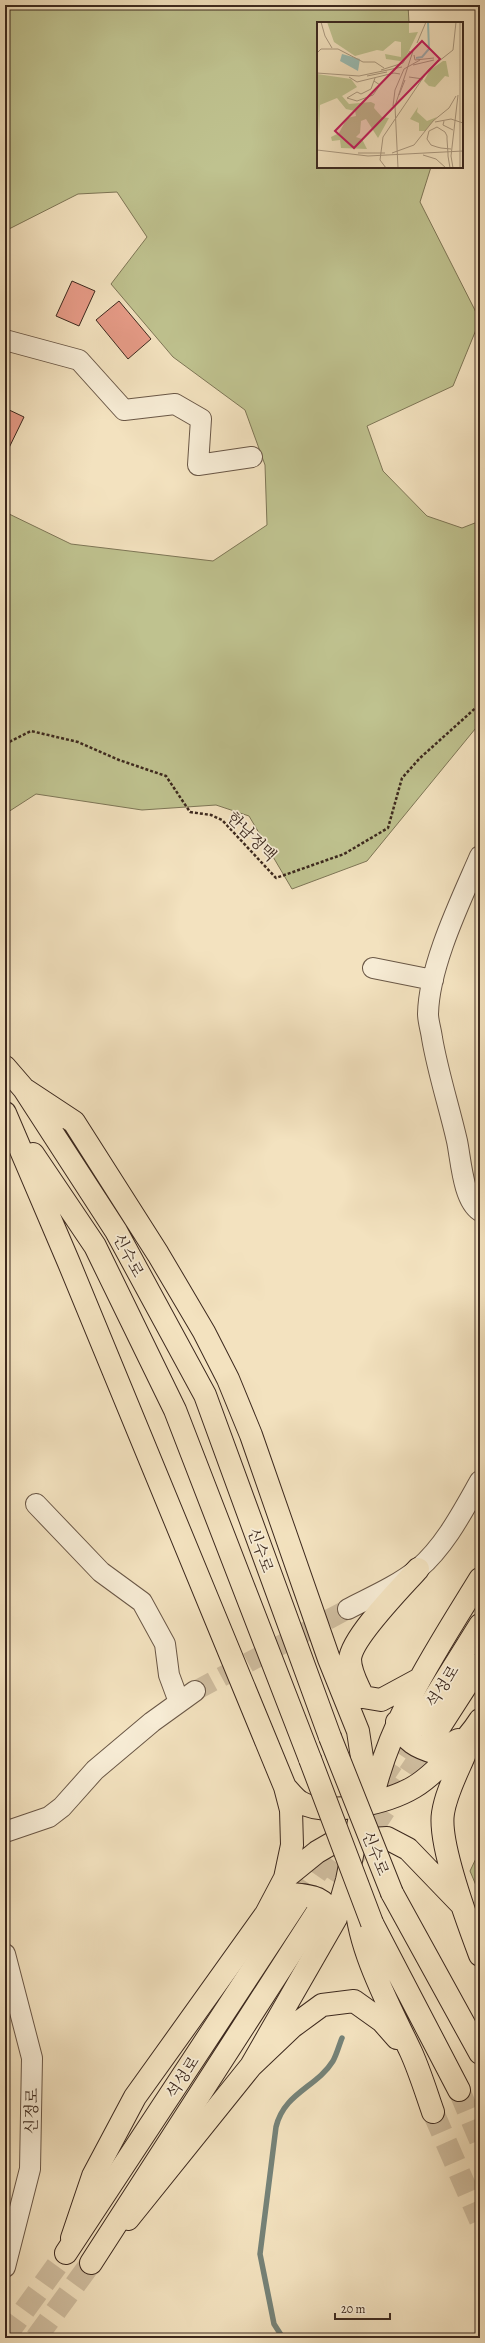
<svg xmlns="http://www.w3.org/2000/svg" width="485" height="2343" font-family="Alegreya,'Noto Serif KR',serif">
<rect width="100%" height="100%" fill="#f3e2bf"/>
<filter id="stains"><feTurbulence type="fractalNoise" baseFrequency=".005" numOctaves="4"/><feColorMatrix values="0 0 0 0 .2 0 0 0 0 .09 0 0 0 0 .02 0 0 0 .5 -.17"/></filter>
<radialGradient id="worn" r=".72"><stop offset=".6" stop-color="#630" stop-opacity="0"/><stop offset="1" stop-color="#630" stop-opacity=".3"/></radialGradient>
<path fill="#bfc28f" stroke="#7e7656" d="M5 5H408L409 23H318V167H431L420 202 480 320 453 386 367 426 383 471 427 516 462 528 480 521V723L367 861 292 889 249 816 216 805 142 810 36 794 5 814V512L71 544 213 561 267 525 265 465 245 410 173 357 111 284 147 237 117 192 78 194 5 231Z
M480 1850V1895L470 1871Z"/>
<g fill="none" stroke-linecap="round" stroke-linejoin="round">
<path stroke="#758278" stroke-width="5.5" d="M283 2338 274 2324 260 2254 276 2127C284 2093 317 2087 333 2061 337 2054 339 2045 342 2038"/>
</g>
<path fill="#e69b87" stroke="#3d291e" d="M72 281 95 291 79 326 56 316Z
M119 301 151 339 128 359 96 320Z
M5 408 24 417 5 456Z"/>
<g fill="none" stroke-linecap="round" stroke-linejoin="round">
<path stroke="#cfbd9f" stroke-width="20" stroke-dasharray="20 10" stroke-linecap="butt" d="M195 1691 348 1609"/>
<path stroke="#cfbd9f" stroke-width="22" stroke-dasharray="22 11" stroke-linecap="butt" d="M459 2090 480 2140
M433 2112 480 2220"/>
<path stroke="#cfbd9f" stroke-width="22" stroke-dasharray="22 11" stroke-linecap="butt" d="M380 1781 417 1726
M297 1902 343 1835
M318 1911 433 1737
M5 2337 66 2253
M36 2338 91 2263"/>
<g stroke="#6a5746" stroke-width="22">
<path id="minor" d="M5 340 79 360 124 410 175 404 201 419 198 465 252 457
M480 856C461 900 429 965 428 1014 428 1021 431 1030 432 1038 438 1073 449 1106 457 1141 461 1160 463 1200 480 1211
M373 968 433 980
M36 1504 101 1572 142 1602 165 1644 169 1675 179 1702
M348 1609C371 1597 397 1586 418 1569 445 1546 463 1511 480 1481
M5 1832 49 1817 62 1807 95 1770 152 1722 195 1691
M5 1954 32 2058 30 2169 5 2267"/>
</g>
<g stroke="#3d291e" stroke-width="24">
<path id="major" d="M5 1067 24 1089 116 1231 205 1395 330 1737
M24 1089 74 1122 158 1254 204 1332 228 1379 251 1435 329 1659 358 1731 364 1771V1797L347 1880 336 1918 251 2066
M5 1113 69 1263 285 1787 291 1810 292 1845 285 1878 266 1914 135 2097 93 2176 72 2238
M33 1154 95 1246 175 1410 310 1759
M351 1689 363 1697 381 1700 418 1680
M363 1697C358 1685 350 1673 350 1659 352 1637 402 1587 418 1569
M397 1722C406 1742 416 1747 436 1753L458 1740
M471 1738C463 1763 447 1787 443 1813 438 1844 468 1923 480 1955
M285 1787C289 1791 294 1798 300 1802 327 1818 389 1802 414 1787 433 1776 468 1739 480 1720
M372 1799C391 1717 437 1649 480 1579
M285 1878 317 1852 336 1841 387 1838 408 1849 460 1903
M357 1884C349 1934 390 2007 411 2052 420 2072 426 2092 433 2112
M392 1893 480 2053
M279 1904 291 1894C315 1896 323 1897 336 1918
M372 1923 459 2090
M128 2219 251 2066 292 2027 322 2005 354 2001 382 2021 397 2038"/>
</g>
<g stroke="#3d291e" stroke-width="24">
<path id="highway" d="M417 1726 480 1625
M433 1737 480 1664
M66 2253 297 1902
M91 2263 318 1911"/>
</g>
<path stroke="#3d291e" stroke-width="2.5" stroke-dasharray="3 2" stroke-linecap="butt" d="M5 744 31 731 78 742 119 760 166 776 190 812 211 815 222 820 276 878 344 854 388 828 402 778 420 758 480 704"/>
<use href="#minor" stroke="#f7ecd5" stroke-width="20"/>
<use href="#major" stroke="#f3e2bf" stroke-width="22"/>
<use href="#highway" stroke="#f3e2bf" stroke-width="22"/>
<g stroke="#3d291e" stroke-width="24" stroke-linecap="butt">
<path id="major-bridge" d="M330 1737 392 1893
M310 1759 372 1923"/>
</g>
<use href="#major-bridge" stroke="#f3e2bf" stroke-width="22"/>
</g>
<g text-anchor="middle" stroke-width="3.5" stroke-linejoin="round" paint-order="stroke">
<g font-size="16" fill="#3d291e" stroke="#f7ecd5">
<text transform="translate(252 836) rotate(45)" y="6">한남정맥</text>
<text transform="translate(129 1255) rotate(62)" y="6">신수로</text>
<text transform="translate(261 1550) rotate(70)" y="6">신수로</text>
<text transform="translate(442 1686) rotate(-58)" y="6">석성로</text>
<text transform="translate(376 1853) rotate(68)" y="6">신수로</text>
<text transform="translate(182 2077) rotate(-57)" y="6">석성로</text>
<text transform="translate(31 2111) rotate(-89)" y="6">신정로</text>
</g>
</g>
<g transform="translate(317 22)">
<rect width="146" height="146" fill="#f3e2bf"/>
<path d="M10 0H92V11L101 10 88 37 83 39 69 37 68 32 84 35V20L78 19 66 29 60 28 38 34 17 20ZM126 39H129L132 55 128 54 118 65 112 64 107 59 113 48ZM0 52 34 57 40 65 25 74 32 82 54 80 58 82 57 86 65 95 72 96 61 116 49 97 44 99 43 111 39 115 45 117 50 127 24 126 23 118 15 119 14 115 22 111 30 96 39 94 38 89 29 87 20 76 3 83 2 114ZM101 85 100 90 110 99 120 95 108 109H102V101L93 97Z" fill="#bfc28f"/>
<path d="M25 32 43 37 41 49 23 39Z" fill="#9bbdb4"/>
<path fill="none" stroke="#9bbdb4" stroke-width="2" d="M99 36 105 35 112 27 111 0"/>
<path fill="none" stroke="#aa987f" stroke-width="1" d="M4 0 8 14 15 26M143 0V146M146 0V29M100 21 109 0M0 31 4 27H21L46 40H58L67 46M97 33 98 38 117 36M96 43 117 38M64 48 86 41 93 29M0 51 42 54 85 45M50 54 70 50M32 55 40 60 77 51 83 52M92 55 106 57M57 59 63 63 56 73 40 79 30 76 40 70 44 72 54 67 58 56M82 73 88 58M76 84 78 68 87 47 103 38M127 99 126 103 136 108M118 100 134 97 146 101M0 128 51 134 146 129M41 131H68M75 131 97 123 116 99 132 86 139 74M106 133 119 137 129 146M69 146 63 138 66 115 112 47 136 28 139 0M81 146 78 84 96 29M133 146 131 134V132L130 117V114L128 110 120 105 112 109 110 117 114 123 120 125 124 126 134 127M136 146 134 134 141 73"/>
<path fill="#c2185b" fill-opacity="0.15" stroke="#c2185b" stroke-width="2" d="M105 19 123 37 37 126 18 109Z"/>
<rect width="146" height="146" fill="none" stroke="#3d291e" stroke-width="2"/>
</g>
<rect width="485" height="2343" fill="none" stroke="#f3e2bf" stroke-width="20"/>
<rect x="6" y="6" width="473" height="2331" fill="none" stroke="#3d291e" stroke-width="2"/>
<rect x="10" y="10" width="465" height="2323" fill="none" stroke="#3d291e"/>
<path d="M335 2313v6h55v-6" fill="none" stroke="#3d291e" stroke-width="2"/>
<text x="341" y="2313" font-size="12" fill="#3d291e" stroke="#f7ecd5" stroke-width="3" paint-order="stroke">20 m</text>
<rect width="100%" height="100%" filter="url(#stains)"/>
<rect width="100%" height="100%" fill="url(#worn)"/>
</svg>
